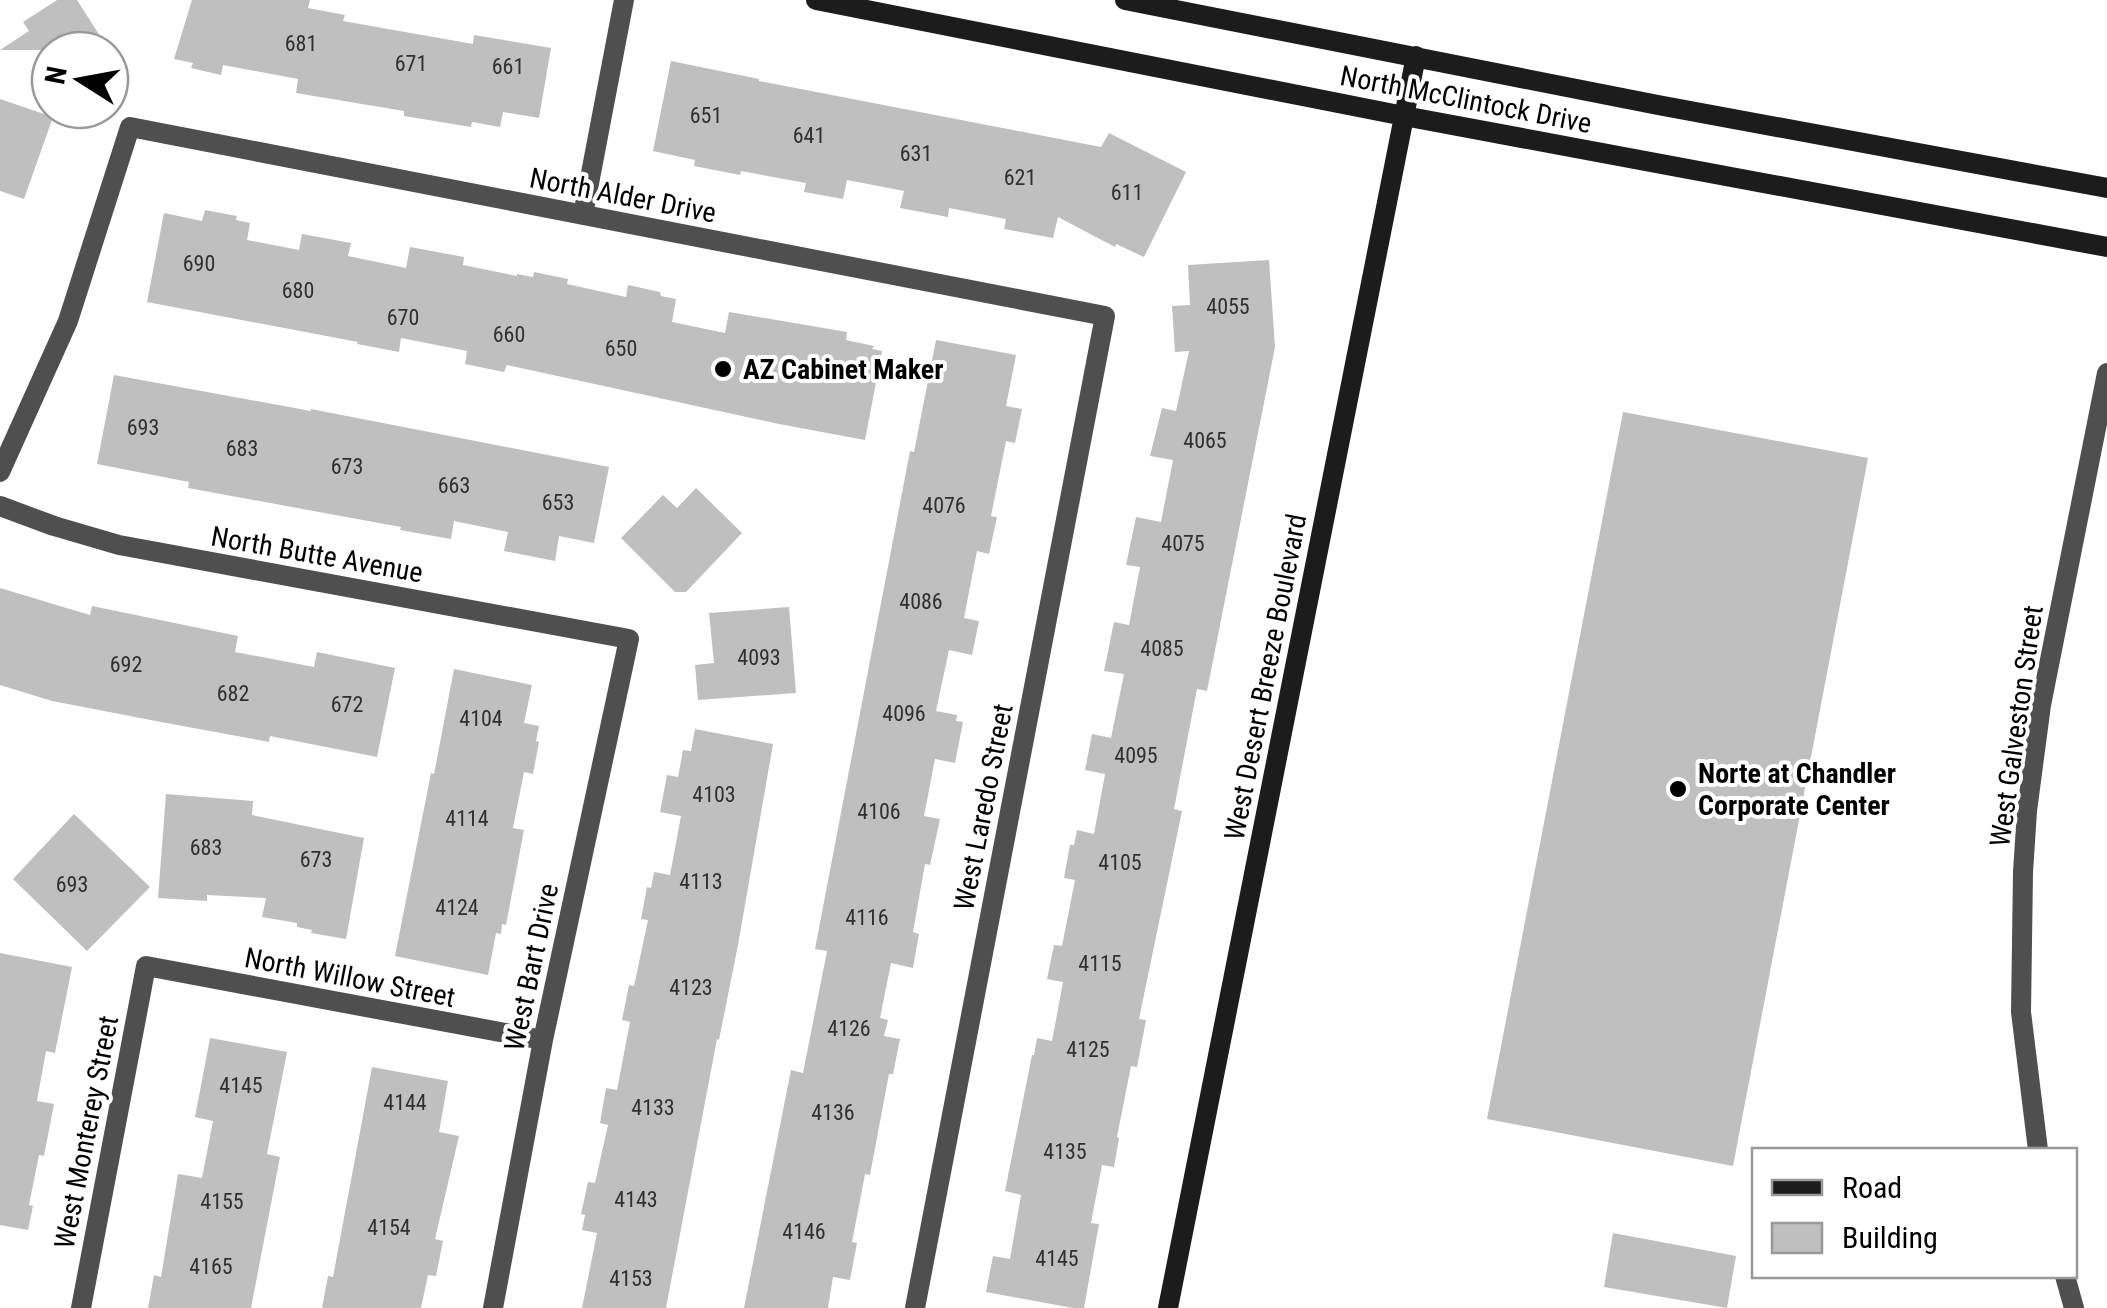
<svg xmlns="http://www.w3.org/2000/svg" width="2107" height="1308" font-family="'Roboto Condensed',sans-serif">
<rect width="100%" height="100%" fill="#fff"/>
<path fill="#bfbfbf" d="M57 0H77L109 50H0L29 31 23 22Z
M192 0H310L308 8 345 15 343 21 473 44 474 35 551 48 539 118 503 112 500 127 472 122 471 127 404 116V111L296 93 298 79 223 65 221 75 191 68 193 63 174 59Z
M671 61 759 79V81L1101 147 1109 133 1186 172 1144 257 1116 244 1115 247 1058 217 1053 238 1004 229 1006 219 949 208 948 217 900 208 904 191 847 180 843 199 804 192 806 183 741 171 740 175 694 166 695 160 653 151Z
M0 99 53 117 24 199 0 191Z
M205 210 237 216 236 220 250 223 247 240 299 250 302 234 351 243 348 256 406 268 410 247 464 257 463 265 517 276V274L533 277 534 272 568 279 567 284 626 297 628 285 660 292 661 296 676 299 672 322 725 333 729 312 847 332 846 340 874 346 872 349 882 351 865 440 779 424 507 365 504 372 465 364 467 351 401 338 399 352 357 344 358 342 147 302 164 213 202 221Z
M1269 260 1275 347 1207 691 1197 689 1174 809 1182 811 1139 1019 1146 1020 1137 1067 1131 1066 1117 1137 1119 1138 1114 1167 1102 1165 1091 1223 1099 1224 1084 1308H1073L986 1292 993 1256 1010 1259 1021 1195 1005 1191 1032 1055H1034L1037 1038 1052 1041 1063 982 1047 979 1054 945 1062 946 1075 880 1064 878 1070 845H1074L1077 830 1094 834 1105 774 1085 770 1092 734 1111 738 1124 674 1104 671 1114 622 1129 625 1140 567 1126 565 1136 517 1161 522 1173 460 1150 456 1162 408 1176 411 1189 351 1175 352 1172 306 1190 305 1188 265Z
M936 340 1016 355 1006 406 1022 409 1015 443 1006 441 991 516 997 517 989 554 977 551 964 618 979 621 972 655 949 650 936 711 957 715 956 721 963 722 955 763 935 759 924 816 940 819 930 865 925 864 913 932 919 934 913 968 891 963 880 1018 888 1020 884 1036 900 1039 893 1074H889L870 1175 865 1174 852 1242 857 1243 850 1280 833 1277 828 1308H744L791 1070 803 1073 827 951 815 949 910 451 914 452Z
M114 375 311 411V409L609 467 594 543 559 536 555 561 504 551 508 532 454 521 451 539 400 530 401 527 188 488 189 482 97 464Z
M1623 412 1868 458 1733 1166 1487 1119Z
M696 488 742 533 686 592H675L621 538 663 495 677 508Z
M0 588 90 615 92 606 238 636 235 652 314 667 317 652 395 668 377 757 270 736 269 742 161 722 52 701 0 685Z
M789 607 796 693 698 700 695 665 714 663 709 613Z
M454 669 532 685 524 723 539 726 536 741 539 742 533 774 524 772 513 828 524 830 506 925 502 924 501 934 496 933 488 975 395 956 431 773 434 774Z
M695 729 773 744 738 945 719 1040 717 1039 666 1308H582L597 1233 582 1230 585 1215 581 1214 588 1182 595 1183 608 1125 600 1123 606 1088 617 1090 630 1022 622 1020 629 985 634 986 648 920 641 919 647 887 651 888 654 872 670 875 681 816 660 812 667 775 678 777 683 750 691 751Z
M166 794 253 801 252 815 364 838 346 939 311 933 312 930 297 927V923L262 917 266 898 207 895V901L158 898Z
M74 814 150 887 87 951 13 879Z
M0 953 72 967 55 1053 46 1051 37 1101 54 1104 44 1156 39 1155 29 1205 33 1206 28 1230 0 1225Z
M210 1038 287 1052 267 1154 280 1157 251 1308H148L154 1275 161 1277 178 1174 202 1178 213 1121 195 1117Z
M372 1067 448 1081 439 1132 459 1136 435 1239 443 1241 436 1276 428 1275 421 1308H322L328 1276 333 1277Z
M1613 1233 1736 1256 1727 1308 1604 1287Z"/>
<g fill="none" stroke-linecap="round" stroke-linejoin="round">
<path stroke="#4f4f4f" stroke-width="20" d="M583 215 624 0
M0 472 68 321 130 127 1105 316 915 1308
M0 506 54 526 119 545 629 639 543 1040 493 1308
M2038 1150 2021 1012 2023 872 2027 811 2041 705 2107 373
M2065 1276 2074 1308
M81 1308 146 966 543 1040"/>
<path stroke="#1c1c1c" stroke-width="20" d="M816 0 1404 116 2107 247
M1125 0 1658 105 2107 188
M1168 1308 1416 56"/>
</g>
<g fill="#000" stroke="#fff" stroke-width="4">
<circle cx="723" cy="369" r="10"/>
<circle cx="1678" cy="789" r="10"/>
</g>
<g text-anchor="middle" stroke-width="8" stroke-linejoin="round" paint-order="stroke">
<g font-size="22" fill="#303030">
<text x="301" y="51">681</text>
<text x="411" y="71">671</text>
<text x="508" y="74">661</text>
<text x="706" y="123">651</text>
<text x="809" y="143">641</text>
<text x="916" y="161">631</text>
<text x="1020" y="185">621</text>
<text x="1127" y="200">611</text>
<text x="199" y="271">690</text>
<text x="298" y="298">680</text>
<text x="1228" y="314">4055</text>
<text x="403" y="325">670</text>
<text x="509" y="342">660</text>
<text x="621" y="356">650</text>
<text x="143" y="435">693</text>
<text x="1205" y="448">4065</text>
<text x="242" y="456">683</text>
<text x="347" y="474">673</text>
<text x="454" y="493">663</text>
<text x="558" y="510">653</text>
<text x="944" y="513">4076</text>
<text x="1183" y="551">4075</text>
<text x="921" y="609">4086</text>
<text x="1162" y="656">4085</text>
<text x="759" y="665">4093</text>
<text x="126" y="672">692</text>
<text x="233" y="701">682</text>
<text x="347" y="712">672</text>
<text x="904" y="721">4096</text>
<text x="481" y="726">4104</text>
<text x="1136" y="763">4095</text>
<text x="714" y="802">4103</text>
<text x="879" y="819">4106</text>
<text x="467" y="826">4114</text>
<text x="206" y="855">683</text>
<text x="316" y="867">673</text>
<text x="1120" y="870">4105</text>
<text x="701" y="889">4113</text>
<text x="72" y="892">693</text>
<text x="457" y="915">4124</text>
<text x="867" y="925">4116</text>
<text x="1100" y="971">4115</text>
<text x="691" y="995">4123</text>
<text x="849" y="1036">4126</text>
<text x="1088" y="1057">4125</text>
<text x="241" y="1093">4145</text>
<text x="405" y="1110">4144</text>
<text x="653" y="1115">4133</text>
<text x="833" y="1120">4136</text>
<text x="1065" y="1159">4135</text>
<text x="636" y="1207">4143</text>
<text x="222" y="1209">4155</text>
<text x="389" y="1235">4154</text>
<text x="804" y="1239">4146</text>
<text x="1057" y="1266">4145</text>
<text x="211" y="1274">4165</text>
<text x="631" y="1286">4153</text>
</g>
<g font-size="28" fill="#000" stroke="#fff">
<text transform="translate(1466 99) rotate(11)" y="10">North McClintock Drive</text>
<text transform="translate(623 195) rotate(11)" y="10">North Alder Drive</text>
<text transform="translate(317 554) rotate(10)" y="10">North Butte Avenue</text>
<text transform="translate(1265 677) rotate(-79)" y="10">West Desert Breeze Boulevard</text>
<text transform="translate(2016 726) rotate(-82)" y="10">West Galveston Street</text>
<text transform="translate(983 807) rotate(-79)" y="10">West Laredo Street</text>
<text transform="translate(531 967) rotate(-78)" y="10">West Bart Drive</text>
<text transform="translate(350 977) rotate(11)" y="10">North Willow Street</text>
<text transform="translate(86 1132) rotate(-79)" y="10">West Monterey Street</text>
</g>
<g font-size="28" font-weight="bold" fill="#000" stroke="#fff" text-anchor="start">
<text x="743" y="379">AZ Cabinet Maker</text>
<text x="1698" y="783">Norte at Chandler<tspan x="1698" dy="32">Corporate Center</tspan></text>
</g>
</g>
<rect x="1752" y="1148" width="325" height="130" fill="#ffffff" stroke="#999999" stroke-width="2.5"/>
<rect x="1772" y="1180" width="50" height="15" fill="#1c1c1c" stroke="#999999" stroke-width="2.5"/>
<text x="1842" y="1198" font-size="30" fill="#000000">Road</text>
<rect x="1772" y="1223" width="50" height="30" fill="#bfbfbf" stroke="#999999" stroke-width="2.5"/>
<text x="1842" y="1248" font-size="30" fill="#000000">Building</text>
<g transform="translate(80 80) rotate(281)"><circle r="48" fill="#ffffff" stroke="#999999" stroke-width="2.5"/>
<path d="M0-8L18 38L0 25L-18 38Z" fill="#000000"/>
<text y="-15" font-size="28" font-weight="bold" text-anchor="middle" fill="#000000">N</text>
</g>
</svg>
